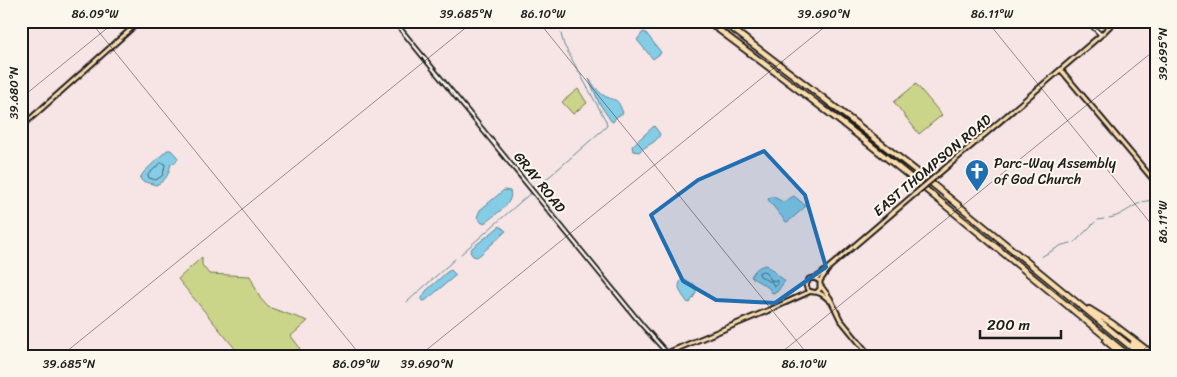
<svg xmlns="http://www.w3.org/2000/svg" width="1177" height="377" font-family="Sriracha,sans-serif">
<rect width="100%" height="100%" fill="#f7e5e5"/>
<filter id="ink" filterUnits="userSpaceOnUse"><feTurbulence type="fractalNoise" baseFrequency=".02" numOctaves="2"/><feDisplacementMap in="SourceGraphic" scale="10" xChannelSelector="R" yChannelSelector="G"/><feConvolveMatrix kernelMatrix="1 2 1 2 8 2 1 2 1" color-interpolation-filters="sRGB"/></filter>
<g filter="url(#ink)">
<path fill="#cad589" stroke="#737852" d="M916 84 942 115 919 134 894 102Z
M578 89 587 103 573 114 562 102Z
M202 257V265L209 274 250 276 260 298 268 307 308 321 291 336 300 348 291 356H241L178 279Z"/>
<path fill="#85cce6" stroke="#5b8695" d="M643 32 646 33 660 51 661 53 653 59 637 40Z
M589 79C593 84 597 91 603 95 617 103 616 95 623 113L616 117 613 122 611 121 599 103Z
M654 126 660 134C657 143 646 145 639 152L633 151 632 146Z
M167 150H171L178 158 176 162 171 164C168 175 167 180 156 185L142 181 140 178 144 172Z
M504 190 510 191C515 203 494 215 486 222L482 223 477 217 480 210Z
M772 196 783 202 794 196 806 206 789 221 786 222 769 201 768 199Z
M500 226 506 231 481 254 477 257 473 256 470 252 472 248Z
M766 265 785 281 777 292 772 293 769 288 751 277C754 270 759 266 766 265Z
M451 270 456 275 425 301 421 300 426 291 447 272Z
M682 279 694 284 696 287V293L690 303 687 302C682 294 675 288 682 279Z"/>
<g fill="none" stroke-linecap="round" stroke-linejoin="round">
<path stroke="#46626d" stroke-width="1" d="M161 163H164L165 165 163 175 156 180 149 178 148 175Z
M763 271 766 272 771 280 777 281V285L774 286 771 281H768L760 276 759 273Z"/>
<path stroke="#5b8695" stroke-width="1" d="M1109 218C1126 216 1138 197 1156 201
M1098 220 1104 219
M1075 242 1095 222
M461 254 607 126 606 121 564 45 561 34
M1041 257 1062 245 1071 243
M407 302 455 259"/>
<g stroke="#1c1c1c" stroke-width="6">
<path id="minor" d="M394 21 642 325 667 353
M1087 21 1101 35"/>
</g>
<g stroke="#1c1c1c" stroke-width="7">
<path id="major" d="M1061 70 1156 183
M21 127 140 21
M936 176 1101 35 1115 21
M814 278 819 276 916 193
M820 281 829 268
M821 286 830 298 840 319 870 356
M817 292 820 289V281L814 278 809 279 806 285C808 294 812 291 819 293 823 294 827 298 830 301
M21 351 25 356
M660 356 767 311 809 292"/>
</g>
<g stroke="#1c1c1c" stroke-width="8">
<path id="highway" d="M707 21C786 80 865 139 941 202 1004 253 1066 305 1129 356
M722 21 822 97 924 177 1142 356
M1089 309 1113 324 1155 356
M1106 341 1124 356
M1133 343 1148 356"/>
</g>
<use href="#minor" stroke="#fbf7ec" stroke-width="2.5"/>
<use href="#major" stroke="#fddcac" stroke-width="3"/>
<use href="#highway" stroke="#fddcac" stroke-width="4.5"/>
<g stroke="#1c1c1c" stroke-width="7" stroke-linecap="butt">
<path id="major-bridge" d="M916 193 936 176"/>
</g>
<use href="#major-bridge" stroke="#fddcac" stroke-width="3"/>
</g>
</g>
<path fill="#1f6fb2" fill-opacity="0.2" stroke="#1f6fb2" stroke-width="4" stroke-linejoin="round" d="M764 151 805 195 826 267 775 303 716 300 683 281 651 215 698 180Z"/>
<path fill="none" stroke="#1c1c1c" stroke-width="1" stroke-opacity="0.45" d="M90 21 361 356M538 21 809 356M987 21 1156 230M21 98 116 21M61 356 474 21M419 356 832 21M777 356 1156 49M1136 356 1156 339"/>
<defs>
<g id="church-pin" transform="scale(1.25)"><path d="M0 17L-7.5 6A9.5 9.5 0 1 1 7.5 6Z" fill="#1f6fb2" stroke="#fbf7ec"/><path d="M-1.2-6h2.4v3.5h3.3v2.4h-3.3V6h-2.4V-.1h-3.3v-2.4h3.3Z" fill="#fff"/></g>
</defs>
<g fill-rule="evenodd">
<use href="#church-pin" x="977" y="171"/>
</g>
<g text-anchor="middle" stroke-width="4" stroke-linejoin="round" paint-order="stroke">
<g font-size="14" fill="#1c1c1c" stroke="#fbf7ec" text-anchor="start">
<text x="994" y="168">Parc-Way Assembly<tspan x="994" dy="16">of God Church</tspan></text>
</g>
<g font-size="14" fill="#1c1c1c" stroke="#fbf7ec">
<text transform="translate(932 165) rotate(-40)" y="5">EAST THOMPSON ROAD</text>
<text transform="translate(540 182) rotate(51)" y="5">GRAY ROAD</text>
</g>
</g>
<rect width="1177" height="377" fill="none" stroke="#fbf7ec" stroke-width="55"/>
<path d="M980 330v8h81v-8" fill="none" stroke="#1c1c1c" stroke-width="2.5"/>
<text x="987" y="330" font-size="15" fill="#1c1c1c" stroke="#fbf7ec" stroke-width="4" paint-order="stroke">200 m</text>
<rect x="28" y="28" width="1122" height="322" fill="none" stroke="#1c1c1c" stroke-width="2"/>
<g font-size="12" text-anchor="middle" fill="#1c1c1c">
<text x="95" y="18">86.09°W</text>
<text x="466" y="18">39.685°N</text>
<text x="543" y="18">86.10°W</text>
<text x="824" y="18">39.690°N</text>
<text x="992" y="18">86.11°W</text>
<text transform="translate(1163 54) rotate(-90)" y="4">39.695°N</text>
<text transform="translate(14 93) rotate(-90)" y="4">39.680°N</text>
<text transform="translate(1163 222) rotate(-90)" y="4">86.11°W</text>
<text x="69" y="368">39.685°N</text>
<text x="356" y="368">86.09°W</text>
<text x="427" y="368">39.690°N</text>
<text x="804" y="368">86.10°W</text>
</g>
</svg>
